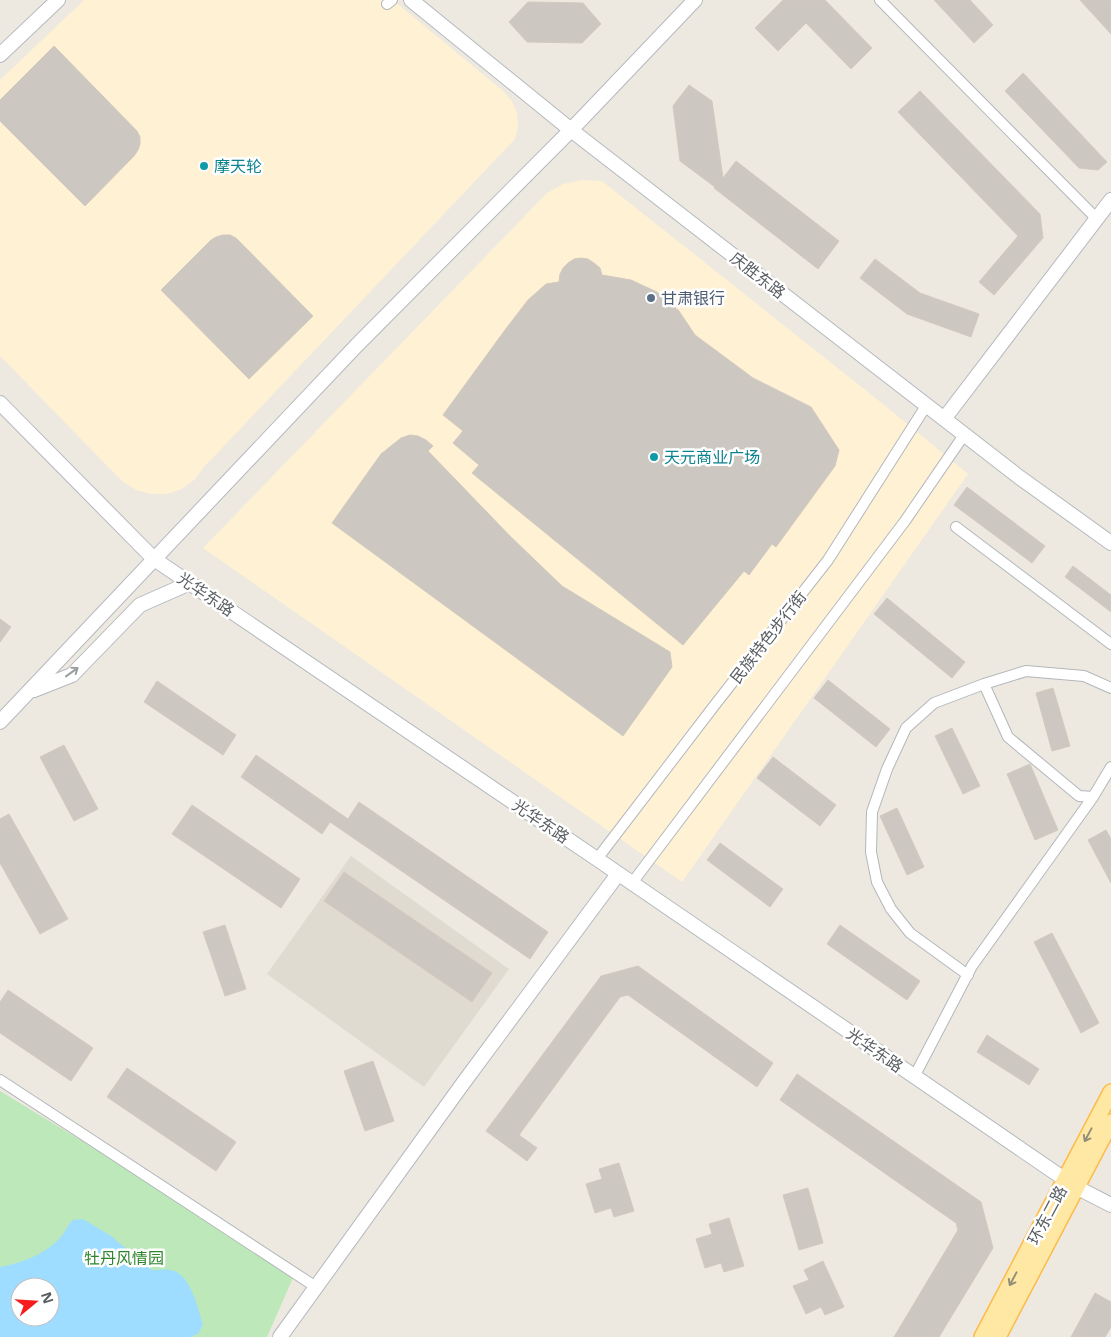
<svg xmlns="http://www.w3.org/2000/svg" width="1111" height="1337" font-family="'Noto Sans','Noto Sans SC',sans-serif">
<rect width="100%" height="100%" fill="#ede9e0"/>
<path fill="#fff1d3" d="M84 0H393L503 91 512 101 517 113 518 126 515 139 204 467 194 480 182 489 167 494H151L136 490 122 481 0 356V80Z
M582 180 602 181 883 404 968 474 682 882 203 548 547 193 563 184Z"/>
<path fill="#e0dbd0" d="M351 856 509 969 424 1087 267 974Z"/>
<path fill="#bde8b9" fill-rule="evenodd" d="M0 1091 296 1271 267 1337H0ZM20 1287H50V1317H20Z"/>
<path fill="#9eddff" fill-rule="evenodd" d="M83 1219 111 1236 152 1270C158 1270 165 1269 171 1270 191 1274 198 1309 203 1325L198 1334 190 1337H0V1267C22 1263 46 1254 61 1237 65 1231 69 1225 72 1220ZM20 1287H50V1317H20Z"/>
<path fill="#cdc7c1" stroke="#d2cabe" d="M783 0H825L872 48 851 69 806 23 778 51 755 28Z
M934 0H970L993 25 974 43Z
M1080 0H1111V34Z
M528 2 583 3 601 24 582 43 527 42 509 22Z
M54 46 137 131 140 137V144L138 150 134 156 85 206 0 121V100Z
M1023 73 1107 162 1098 170 1079 168 1005 91Z
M689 85 712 101 723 178 736 161 839 241 818 269 714 188 715 187 680 161 673 106Z
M920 91 1040 214 1043 238 994 295 979 282 1018 236 898 112Z
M223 235H230L236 238 313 316 249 379 161 290 211 240 216 237Z
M581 258 588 259 594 263 600 268 602 275 631 280 657 292 679 311 695 335 753 378 811 407 839 450 835 466 776 547 772 544 749 575 744 571 683 645 472 473 479 465 453 443 463 431 443 415 505 330 528 300 546 284 559 282 560 274 563 268 568 263 574 259Z
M875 259 920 293 979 314 971 337 907 314 860 278Z
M410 435 418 436 426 440 433 446 428 451 511 537 562 586 670 652 672 667 623 736 332 523 381 454 401 438Z
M967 487 1045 546 1032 563 954 505Z
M1073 566 1111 595V612L1065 577Z
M887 598 965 662 952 678 874 614Z
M0 619 11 627 0 642Z
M828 680 890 729 876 747 814 698Z
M157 681 236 735 223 755 144 702Z
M1053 688 1070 746 1052 751 1036 693Z
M952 728 980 786 963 794 935 736Z
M64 745 98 809 74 821 40 757Z
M256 755 348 819 359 802 548 932 530 959 330 822 322 834 241 777Z
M773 757 836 805 820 826 757 778Z
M1030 764 1058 830 1035 840 1007 774Z
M192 805 300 879 281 908 172 834Z
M897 808 924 867 907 875 880 816Z
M9 814 68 919 40 934 0 863V819Z
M1106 830 1111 839V883L1088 840Z
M720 843 783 889 770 907 707 860Z
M344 872 492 973 472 1002 324 901Z
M225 925 246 989 225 996 203 932Z
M840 925 920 981 907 1000 827 944Z
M1052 933 1099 1023 1081 1033 1034 942Z
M638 966 773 1063 757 1087 628 995 620 997 519 1135 537 1148 527 1161 486 1131 601 976Z
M8 990 93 1048 71 1081 0 1033V1002Z
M987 1035 1039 1069 1029 1085 977 1052Z
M373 1061 394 1121 365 1131 344 1071Z
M127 1068 236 1142 216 1171 107 1097Z
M797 1074 981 1202 993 1248 939 1337H894L958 1230 956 1223 780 1100Z
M619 1163 634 1211 614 1217 611 1208 595 1213 586 1184 602 1179 599 1169Z
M808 1188 823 1243 799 1250 783 1195Z
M729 1218 744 1266 724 1272 721 1263 705 1268 696 1239 712 1234 709 1224Z
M823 1261 844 1307 825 1315 821 1307 806 1314 793 1286 809 1280 804 1270Z
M1095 1293 1111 1302V1327L1105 1337H1071Z"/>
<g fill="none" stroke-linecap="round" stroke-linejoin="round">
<g stroke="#b3b7bc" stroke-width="12">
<path id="street" d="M880 0 1097 219
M387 4 392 0
M956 527 1111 644
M984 684 1008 737 1079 796 1093 797
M597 859 714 706 828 560 926 406
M632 883 905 521 964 435
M968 975 910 933 891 909 877 882 871 852 872 812 887 769 906 728 934 703 984 684 1026 671 1084 676 1111 688
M914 1077 972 966 1093 797 1111 767
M0 1080 316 1287"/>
</g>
<g stroke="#b4b9be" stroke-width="16">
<path id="secondary" d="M411 0 571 130 1019 477 1111 543
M0 55 58 0
M0 403 154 559 597 859 1076 1187 1111 1205
M944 419 1111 200
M34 690 72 675 140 605 190 583
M0 722 357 345 571 130 695 0
M280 1337 464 1082 618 874"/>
</g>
<g stroke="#fdbb49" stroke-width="18">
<path id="primary" d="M982 1337 1111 1092
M998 1337 1111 1122"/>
</g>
<use href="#street" stroke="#fff" stroke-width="10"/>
<use href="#secondary" stroke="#fff" stroke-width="14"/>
<use href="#primary" stroke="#ffe8a3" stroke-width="15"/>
</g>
<defs><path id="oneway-shaft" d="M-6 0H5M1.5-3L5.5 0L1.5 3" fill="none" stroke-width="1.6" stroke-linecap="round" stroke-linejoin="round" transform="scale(1.25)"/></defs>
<use stroke="#9b9ea1" href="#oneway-shaft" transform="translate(72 672) rotate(-36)"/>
<g stroke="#938e79">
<use href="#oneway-shaft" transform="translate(1088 1135) rotate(118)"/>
<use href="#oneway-shaft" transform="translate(1013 1279) rotate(118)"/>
</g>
<g fill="#0f9aa8" stroke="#fff" stroke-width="2">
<circle cx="204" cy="166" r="5"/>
<circle cx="654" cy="457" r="5"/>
</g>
<circle fill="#5c6f8a" stroke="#fff" stroke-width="2" cx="651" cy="298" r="5"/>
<g text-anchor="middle" stroke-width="5" stroke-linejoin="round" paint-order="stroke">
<g font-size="16" fill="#0d838f" stroke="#fff" text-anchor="start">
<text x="214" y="172">摩天轮</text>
<text x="664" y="463">天元商业广场</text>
</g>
<g font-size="16" fill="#595e62" stroke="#fff">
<text transform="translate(758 275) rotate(38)" y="6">庆胜东路</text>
<text transform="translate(206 594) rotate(34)" y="6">光华东路</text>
<text transform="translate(768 637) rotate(-52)" y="6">民族特色步行街</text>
<text transform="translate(541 821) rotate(34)" y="6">光华东路</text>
<text transform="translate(875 1050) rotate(35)" y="6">光华东路</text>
<text transform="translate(1047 1215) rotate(-62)" y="6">环东二路</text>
</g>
<g font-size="16" fill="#4e5e75" stroke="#fff" text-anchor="start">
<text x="661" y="304">甘肃银行</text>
</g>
<g font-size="16" fill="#30862d" stroke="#fff">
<text x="124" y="1264">牡丹风情园</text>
</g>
</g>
<g transform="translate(35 1302) rotate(72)"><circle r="24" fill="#ffffff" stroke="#bdbfc0"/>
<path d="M0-4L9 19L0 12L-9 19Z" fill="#f71c1d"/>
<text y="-8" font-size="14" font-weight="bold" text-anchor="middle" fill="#595e62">N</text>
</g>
</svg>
